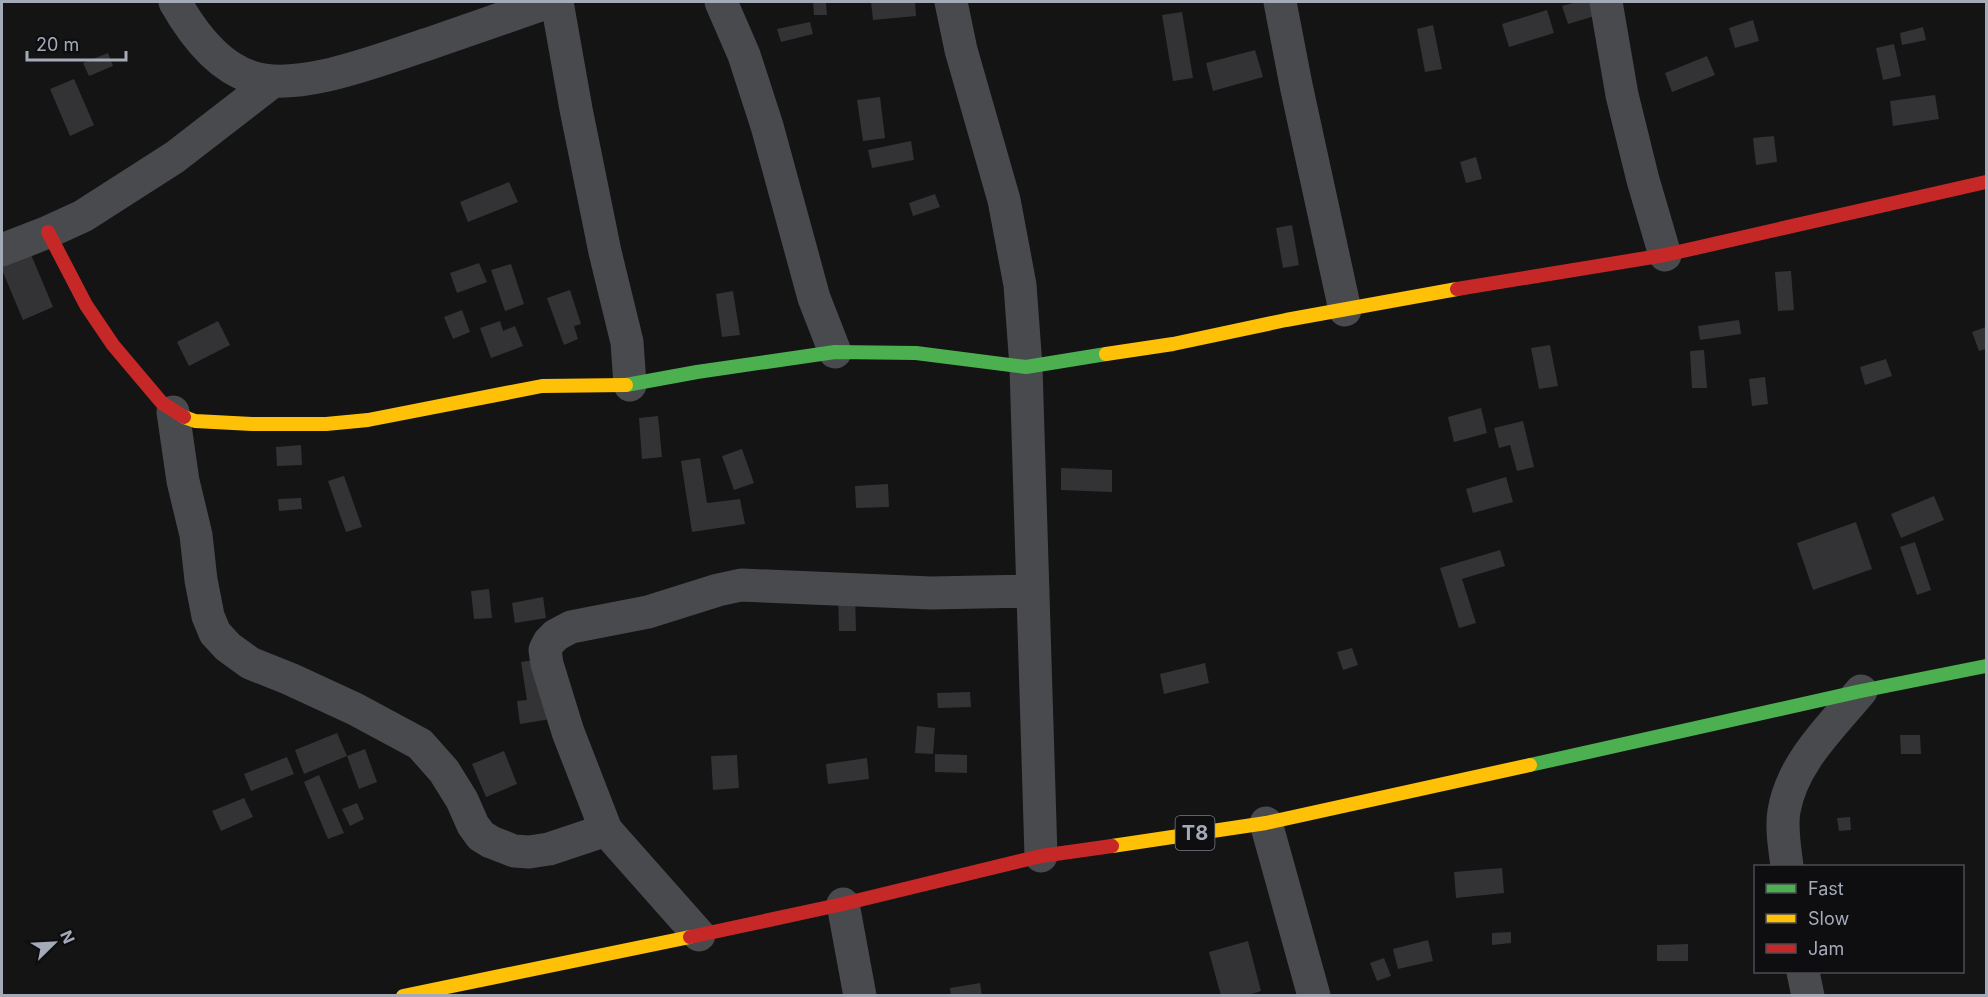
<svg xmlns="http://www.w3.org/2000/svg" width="1988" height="997" font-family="Inter,sans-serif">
<rect width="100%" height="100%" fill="#141414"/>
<path fill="#333335" d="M813 2H826L827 15H814Z
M871 2H915L916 16 873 20Z
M1577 2H1601L1605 13 1568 24 1562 6Z
M1547 10 1554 33 1509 47 1502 24Z
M1182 12 1193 78 1173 81 1162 15Z
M1753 20 1759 41 1735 48 1729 28Z
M810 22 813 34 781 42 777 29Z
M1433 25 1442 69 1425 72 1417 29Z
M1923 27 1926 40 1902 45 1900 33Z
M1894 44 1901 76 1883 80 1876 48Z
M1255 50 1263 77 1213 91 1206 63Z
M108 53 113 66 89 76 83 63Z
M1707 56 1715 75 1672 92 1665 73Z
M74 79 94 125 70 136 50 89Z
M1935 95 1939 119 1893 126 1890 101Z
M880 97 885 138 863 141 857 100Z
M1774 136 1777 162 1756 165 1753 138Z
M911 141 914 160 872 168 868 150Z
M1476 157 1482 179 1466 183 1460 162Z
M509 182 518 202 468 222 460 202Z
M935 194 940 207 913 216 909 203Z
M1292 225 1299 265 1283 268 1276 228Z
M30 252 53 307 23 320 2 270V264Z
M479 263 487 282 457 293 450 273Z
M511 264 524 304 505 311 491 270Z
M1791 271 1794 310 1778 311 1775 272Z
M570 290 581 324 574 326 578 339 564 345 547 298Z
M733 291 740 335 722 337 716 294Z
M462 310 470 332 453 339 444 317Z
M1739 320 1741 334 1700 340 1698 326Z
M218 321 230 345 189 366 177 342Z
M500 321 503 331 515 326 523 346 491 358 480 328Z
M1986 327V349L1979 351 1972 332Z
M1550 345 1558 386 1539 389 1531 348Z
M1704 350 1707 388H1692L1690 351Z
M1886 359 1892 376 1865 385 1860 367Z
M1765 377 1768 404 1752 406 1749 379Z
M1481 408 1487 433 1454 442 1448 417Z
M658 416 662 457 642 459 639 418Z
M1523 421 1534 467 1517 471 1510 445 1499 448 1494 428Z
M301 445 302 465 277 466 276 447Z
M742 449 754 483 734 490 722 456Z
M700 458 707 503 740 499 745 524 692 532 681 461Z
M1061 468 1112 470V492L1061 490Z
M344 476 362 527 346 532 328 481Z
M1506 477 1513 502 1473 513 1466 489Z
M888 484 889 507 856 508 855 486Z
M1934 496 1944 520 1901 538 1891 514Z
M301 498 302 509 279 511 278 499Z
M1856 522 1872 569 1813 590 1797 543Z
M1915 542 1931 590 1917 595 1900 547Z
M1500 550 1505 566 1462 579 1476 623 1459 628 1440 568Z
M489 589 492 618 474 619 471 591Z
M838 593H855L856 631H839Z
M543 597 546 618 515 623 512 603Z
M1352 648 1358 665 1343 670 1337 652Z
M540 659 551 719 520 724 517 701 527 700 521 662Z
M1205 663 1209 683 1164 694 1160 674Z
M970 692 971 707 938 708 937 693Z
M917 726 935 728 933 754 915 753Z
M337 733 347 756 365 749 377 782 359 789 347 756 304 774 295 750Z
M1900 735H1920L1921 754H1901Z
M504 751 517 784 486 797 472 764Z
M935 754 967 755V773L935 772Z
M737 755 739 788 713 790 711 756Z
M287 757 294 774 251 791 244 774Z
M867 758 869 779 828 784 826 764Z
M319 775 344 833 328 839 304 782Z
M244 798 253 817 221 831 212 811Z
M357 803 364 819 350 826 342 809Z
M1850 817 1851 830 1839 831 1837 818Z
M1502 868 1504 893 1456 898 1454 872Z
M1511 932V943L1492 945V933Z
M1428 940 1433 961 1398 969 1393 949Z
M1248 941 1261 991 1246 996H1221L1209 952Z
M1688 944V961H1657V945Z
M1384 958 1391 976 1377 981 1370 963Z
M980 983 982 996H951L950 988Z"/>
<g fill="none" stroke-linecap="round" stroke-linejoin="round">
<path stroke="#484a4d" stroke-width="33" d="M175 2C192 32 217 66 251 77 298 93 381 59 428 44 468 30 508 16 549 2
M557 2 576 109 605 252 627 342 630 385
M721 2 744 55 767 126 814 298 835 352
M951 2 961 50 1004 200 1020 285 1026 367 1041 856
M1280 2 1296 85 1345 310
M1606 2 1622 95 1643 180 1665 255
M2 250 48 232 83 216 175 157 272 82
M173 412 183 481 196 535 201 580 208 616 215 633 228 647 250 663 290 679 355 709 420 744 444 771 462 800 473 825 481 836 491 842 514 851 529 852 549 849 606 830
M1266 823 1314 996
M1787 866C1785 850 1781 828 1784 811 1792 763 1831 727 1861 691
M843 904 860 996
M699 935 606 830 568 732 547 664 545 650 549 642 556 635 571 627 648 612 718 590 741 585 931 593 1033 591
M1803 972 1808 996"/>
<path stroke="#4caf50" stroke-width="14" d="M626 385 697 372 835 352 916 353 1026 367 1106 354
M1530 765 1861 691 1986 666"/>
<path stroke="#ffc107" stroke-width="14" d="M1106 354 1173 344 1286 320 1457 289
M184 417 195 421 252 424H326L368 420 542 386 626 385
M1112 846 1266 823 1530 765
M403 996 690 937"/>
<path stroke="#c62828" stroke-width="14" d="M48 232 86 305 113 345 162 403 184 417
M1457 289 1665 255 1986 182
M690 937 843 904 1041 856 1112 846"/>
</g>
<g text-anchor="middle" stroke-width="5" stroke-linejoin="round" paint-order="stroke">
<rect fill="#0e0e10" stroke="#777b85" stroke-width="1.5" x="1175.5" y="816" width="39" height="34" rx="4.5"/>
<g font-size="20" font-weight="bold" fill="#a4aab7">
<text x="1195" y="840">T8</text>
</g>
</g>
<rect width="1988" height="997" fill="none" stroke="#a4aab7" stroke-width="6"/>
<rect x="1754" y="865" width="210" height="108" fill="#0e0e10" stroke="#4a4c53" stroke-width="1.5"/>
<rect x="1766" y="884" width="30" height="9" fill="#4caf50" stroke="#4a4c53" stroke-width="1.5"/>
<text x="1808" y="895" font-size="18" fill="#a4aab7">Fast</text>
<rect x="1766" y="914" width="30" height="9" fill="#ffc107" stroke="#4a4c53" stroke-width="1.5"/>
<text x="1808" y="925" font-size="18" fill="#a4aab7">Slow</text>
<rect x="1766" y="944" width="30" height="9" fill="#c62828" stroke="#4a4c53" stroke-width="1.5"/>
<text x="1808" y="955" font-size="18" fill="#a4aab7">Jam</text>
<g transform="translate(54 943) rotate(66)" stroke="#0e0e10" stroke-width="4.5" paint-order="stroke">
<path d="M0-4.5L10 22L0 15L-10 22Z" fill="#a4aab7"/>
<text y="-9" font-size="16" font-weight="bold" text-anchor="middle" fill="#a4aab7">N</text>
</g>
<path d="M27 51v9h99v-9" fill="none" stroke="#a4aab7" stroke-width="3"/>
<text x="36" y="51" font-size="18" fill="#a4aab7" stroke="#0e0e10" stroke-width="4.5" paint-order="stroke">20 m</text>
</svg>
